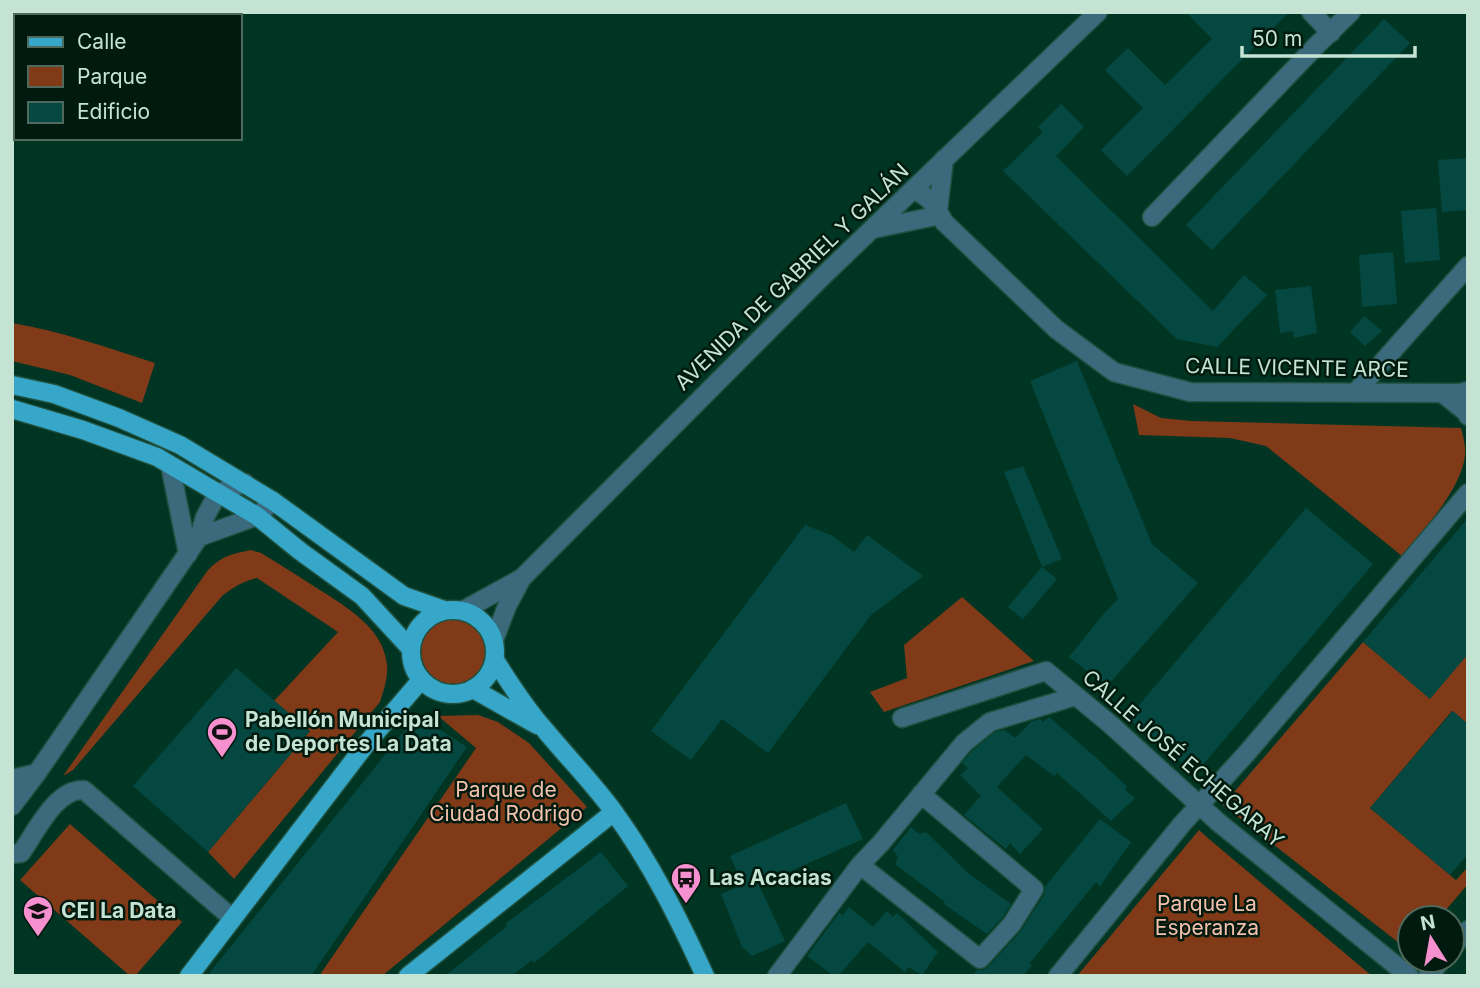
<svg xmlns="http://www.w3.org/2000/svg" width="1480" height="988" font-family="Inter,sans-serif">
<rect width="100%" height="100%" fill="#013523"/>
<path fill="#813a18" d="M12 323C61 331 108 348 155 363L142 403 70 375 12 361Z
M1133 404 1161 418 1192 421 1461 428C1463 436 1466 446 1465 455 1462 488 1423 531 1402 556L1266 446 1230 438 1139 435Z
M251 550 261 553C278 563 295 574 312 585 341 604 384 626 387 665 388 678 384 690 380 702L234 879 208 852 310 731 274 701 338 632 257 578C244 581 234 587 223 595L73 770 63 776 208 570C222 556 231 554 251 550Z
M962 597 1034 661 884 712 870 692 907 678 904 645Z
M421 651a34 34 0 1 1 68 0a34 34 0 1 1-68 0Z
M1363 642 1430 698 1468 654V724L1452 711 1370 808 1456 880 1468 867V884L1439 918H1410V944L1399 943 1223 805Z
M478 715 498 722 529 743 587 807 382 976H319L476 748 438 716Z
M70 824 182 922 135 976H130L20 880Z
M1199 830 1209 839 1372 976H1077Z"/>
<path fill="#054841" d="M1186 12H1289L1127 176 1101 150 1143 108 1105 70 1128 48 1165 85 1212 39Z
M1384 19 1410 43 1212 250 1186 225Z
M1061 104 1084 127 1056 156 1213 311 1244 275 1267 295 1217 347 1177 339 1003 171 1043 132 1038 127Z
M1468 158V210L1442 212 1438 160Z
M1436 208 1440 260 1405 263 1401 211Z
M1393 252 1397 304 1362 307 1359 255Z
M1311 286 1317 333 1294 338 1293 331 1280 333 1275 290Z
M1364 316 1382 331 1365 346 1350 332Z
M1077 361 1152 544 1198 583 1107 686 1069 657 1106 611 1118 599 1030 381Z
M1023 466 1062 559 1042 567 1004 472Z
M1306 508 1373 564 1195 774 1128 718Z
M1468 518V654L1430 699 1363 642Z
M805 525 831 535 854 552 867 535 923 576 871 615 768 753 722 719 691 760 651 731Z
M1042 567 1057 579 1023 619 1008 607Z
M236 668 310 731 208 852 133 786Z
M1453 711 1468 724V854L1450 875 1370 808Z
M417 715 467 747 311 976H207Z
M1049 717 1100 761 1127 787 1125 790 1135 798 1111 821 1057 773 1054 776 1026 755 997 787 1043 829 1020 854 1010 843 1006 849 964 815 981 796 960 775 968 768 962 763 972 751 995 732 1004 730 1015 738 1031 722 1040 719 1043 722Z
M846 803 863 839 759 885 785 941 752 956 742 947 721 894 743 885 730 856Z
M1100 819 1131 842 1100 886 1096 882 1029 964 1032 965 1023 976H972L977 970H983L988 967 1020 932 1044 895 1045 887Z
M911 827 919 834 926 832 968 873 1011 904 1003 917 987 934 944 904 945 902 895 864 898 857 893 850Z
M601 852 628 886 534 963 532 960 512 976H445L507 926 505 924Z
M849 907 873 927 887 911 893 917 897 913 938 952 922 975 908 967 905 972 868 942 838 976H834L807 956 839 913 843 915Z"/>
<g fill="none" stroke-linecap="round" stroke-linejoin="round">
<g stroke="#20513f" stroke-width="21">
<path id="minor" d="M1311 12 1331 33
M153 16 157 12
M12 116 16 115
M913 190C930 196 936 207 944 222L1056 329 1114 372 1190 392 1442 393H1460L1468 391
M938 211 944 159
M1152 217 1316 46 1351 12
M873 229 931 217
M1355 393 1468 266
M1442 393 1466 412 1468 416
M170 465 188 554
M199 537 205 517 218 493 245 483
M464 610 522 578
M494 640 507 606 522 578 822 277 1098 12
M902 718 1046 671 1110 724 1218 822 1409 976
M12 779 37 773
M12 806 37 773 199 537 257 516 273 501
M12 854 21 853C36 832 56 788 84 790L232 918
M860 865 980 959 1012 924 1034 889 921 794
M1452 948 1468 930
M777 976 860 865 881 843 964 743 990 722 1076 696
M1058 976 1182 824 1246 754 1468 493
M1428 976 1442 960"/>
</g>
<g stroke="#20513f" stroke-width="21">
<path id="major" d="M12 385 54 394 119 418 180 445 273 501 404 596 444 610
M12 409 83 430 157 457 257 516 300 551 362 596 411 649
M411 652a42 42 0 1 1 84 0a42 42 0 1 1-84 0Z
M495 660C510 684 526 709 545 730 568 758 593 783 614 812 651 863 679 919 705 976
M473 689 537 725
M189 976 367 743 421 680
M408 976 614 812"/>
</g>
<use href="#minor" stroke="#3a6a7b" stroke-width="18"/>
<use href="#major" stroke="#36a6c9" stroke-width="18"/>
</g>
<defs>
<g id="stadium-pin" transform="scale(1.575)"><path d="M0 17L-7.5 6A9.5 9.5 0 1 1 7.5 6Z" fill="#f790cf" stroke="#011a0f"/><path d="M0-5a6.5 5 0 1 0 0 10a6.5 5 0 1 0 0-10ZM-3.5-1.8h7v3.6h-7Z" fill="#111"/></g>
<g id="bus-pin" transform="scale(1.575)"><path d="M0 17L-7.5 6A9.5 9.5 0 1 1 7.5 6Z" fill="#f790cf" stroke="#011a0f"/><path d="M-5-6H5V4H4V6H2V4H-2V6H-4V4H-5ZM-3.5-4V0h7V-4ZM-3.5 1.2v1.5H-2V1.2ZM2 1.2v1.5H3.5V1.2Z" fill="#111"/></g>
<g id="school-pin" transform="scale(1.575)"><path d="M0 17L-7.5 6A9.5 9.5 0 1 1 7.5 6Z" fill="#f790cf" stroke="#011a0f"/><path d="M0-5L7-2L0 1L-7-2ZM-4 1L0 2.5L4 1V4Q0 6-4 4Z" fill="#111"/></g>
</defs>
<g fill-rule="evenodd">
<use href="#stadium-pin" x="222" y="732"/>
<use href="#bus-pin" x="686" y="878"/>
<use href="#school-pin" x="38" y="911"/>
</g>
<g text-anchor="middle" stroke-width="5" stroke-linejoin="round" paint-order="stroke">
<g font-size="21" fill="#c4e3d3" stroke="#011a0f">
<text transform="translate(792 277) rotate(-44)" y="7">AVENIDA DE GABRIEL Y GALÁN</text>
<text transform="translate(1297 368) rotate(1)" y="7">CALLE VICENTE ARCE</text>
<text transform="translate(1183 759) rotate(41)" y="7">CALLE JOSÉ ECHEGARAY</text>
</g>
<g font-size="21" font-weight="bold" fill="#c4e3d3" stroke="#011a0f" text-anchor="start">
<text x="245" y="727">Pabellón Municipal<tspan x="245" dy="24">de Deportes La Data</tspan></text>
<text x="709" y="885">Las Acacias</text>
<text x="61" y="918">CEI La Data</text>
</g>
<g font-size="21" fill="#f3c1ac" stroke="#011a0f">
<text x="506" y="797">Parque de<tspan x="506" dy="24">Ciudad Rodrigo</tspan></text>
<text x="1207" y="911">Parque La<tspan x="1207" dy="24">Esperanza</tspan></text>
</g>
</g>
<rect width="1480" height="988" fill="none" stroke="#c4e3d3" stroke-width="28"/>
<rect x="14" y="14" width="228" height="126" fill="#011a0f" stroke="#4f6a5d" stroke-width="2"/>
<rect x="28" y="37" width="35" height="10" fill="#36a6c9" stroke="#4f6a5d" stroke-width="2"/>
<text x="77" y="49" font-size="21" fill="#c4e3d3">Calle</text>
<rect x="28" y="66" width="35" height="21" fill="#813a18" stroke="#4f6a5d" stroke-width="2"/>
<text x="77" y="84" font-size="21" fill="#c4e3d3">Parque</text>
<rect x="28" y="102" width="35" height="21" fill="#054841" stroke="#4f6a5d" stroke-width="2"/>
<text x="77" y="119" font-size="21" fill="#c4e3d3">Edificio</text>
<g transform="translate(1431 939) rotate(349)"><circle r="33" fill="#011a0f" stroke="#4f6a5d" stroke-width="2"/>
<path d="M0-5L12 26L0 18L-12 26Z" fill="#f790cf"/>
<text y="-10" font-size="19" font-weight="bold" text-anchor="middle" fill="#c4e3d3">N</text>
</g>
<path d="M1242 46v10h173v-10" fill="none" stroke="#c4e3d3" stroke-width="3.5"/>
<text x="1252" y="46" font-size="21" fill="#c4e3d3" stroke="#011a0f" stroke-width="5" paint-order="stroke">50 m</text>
</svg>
